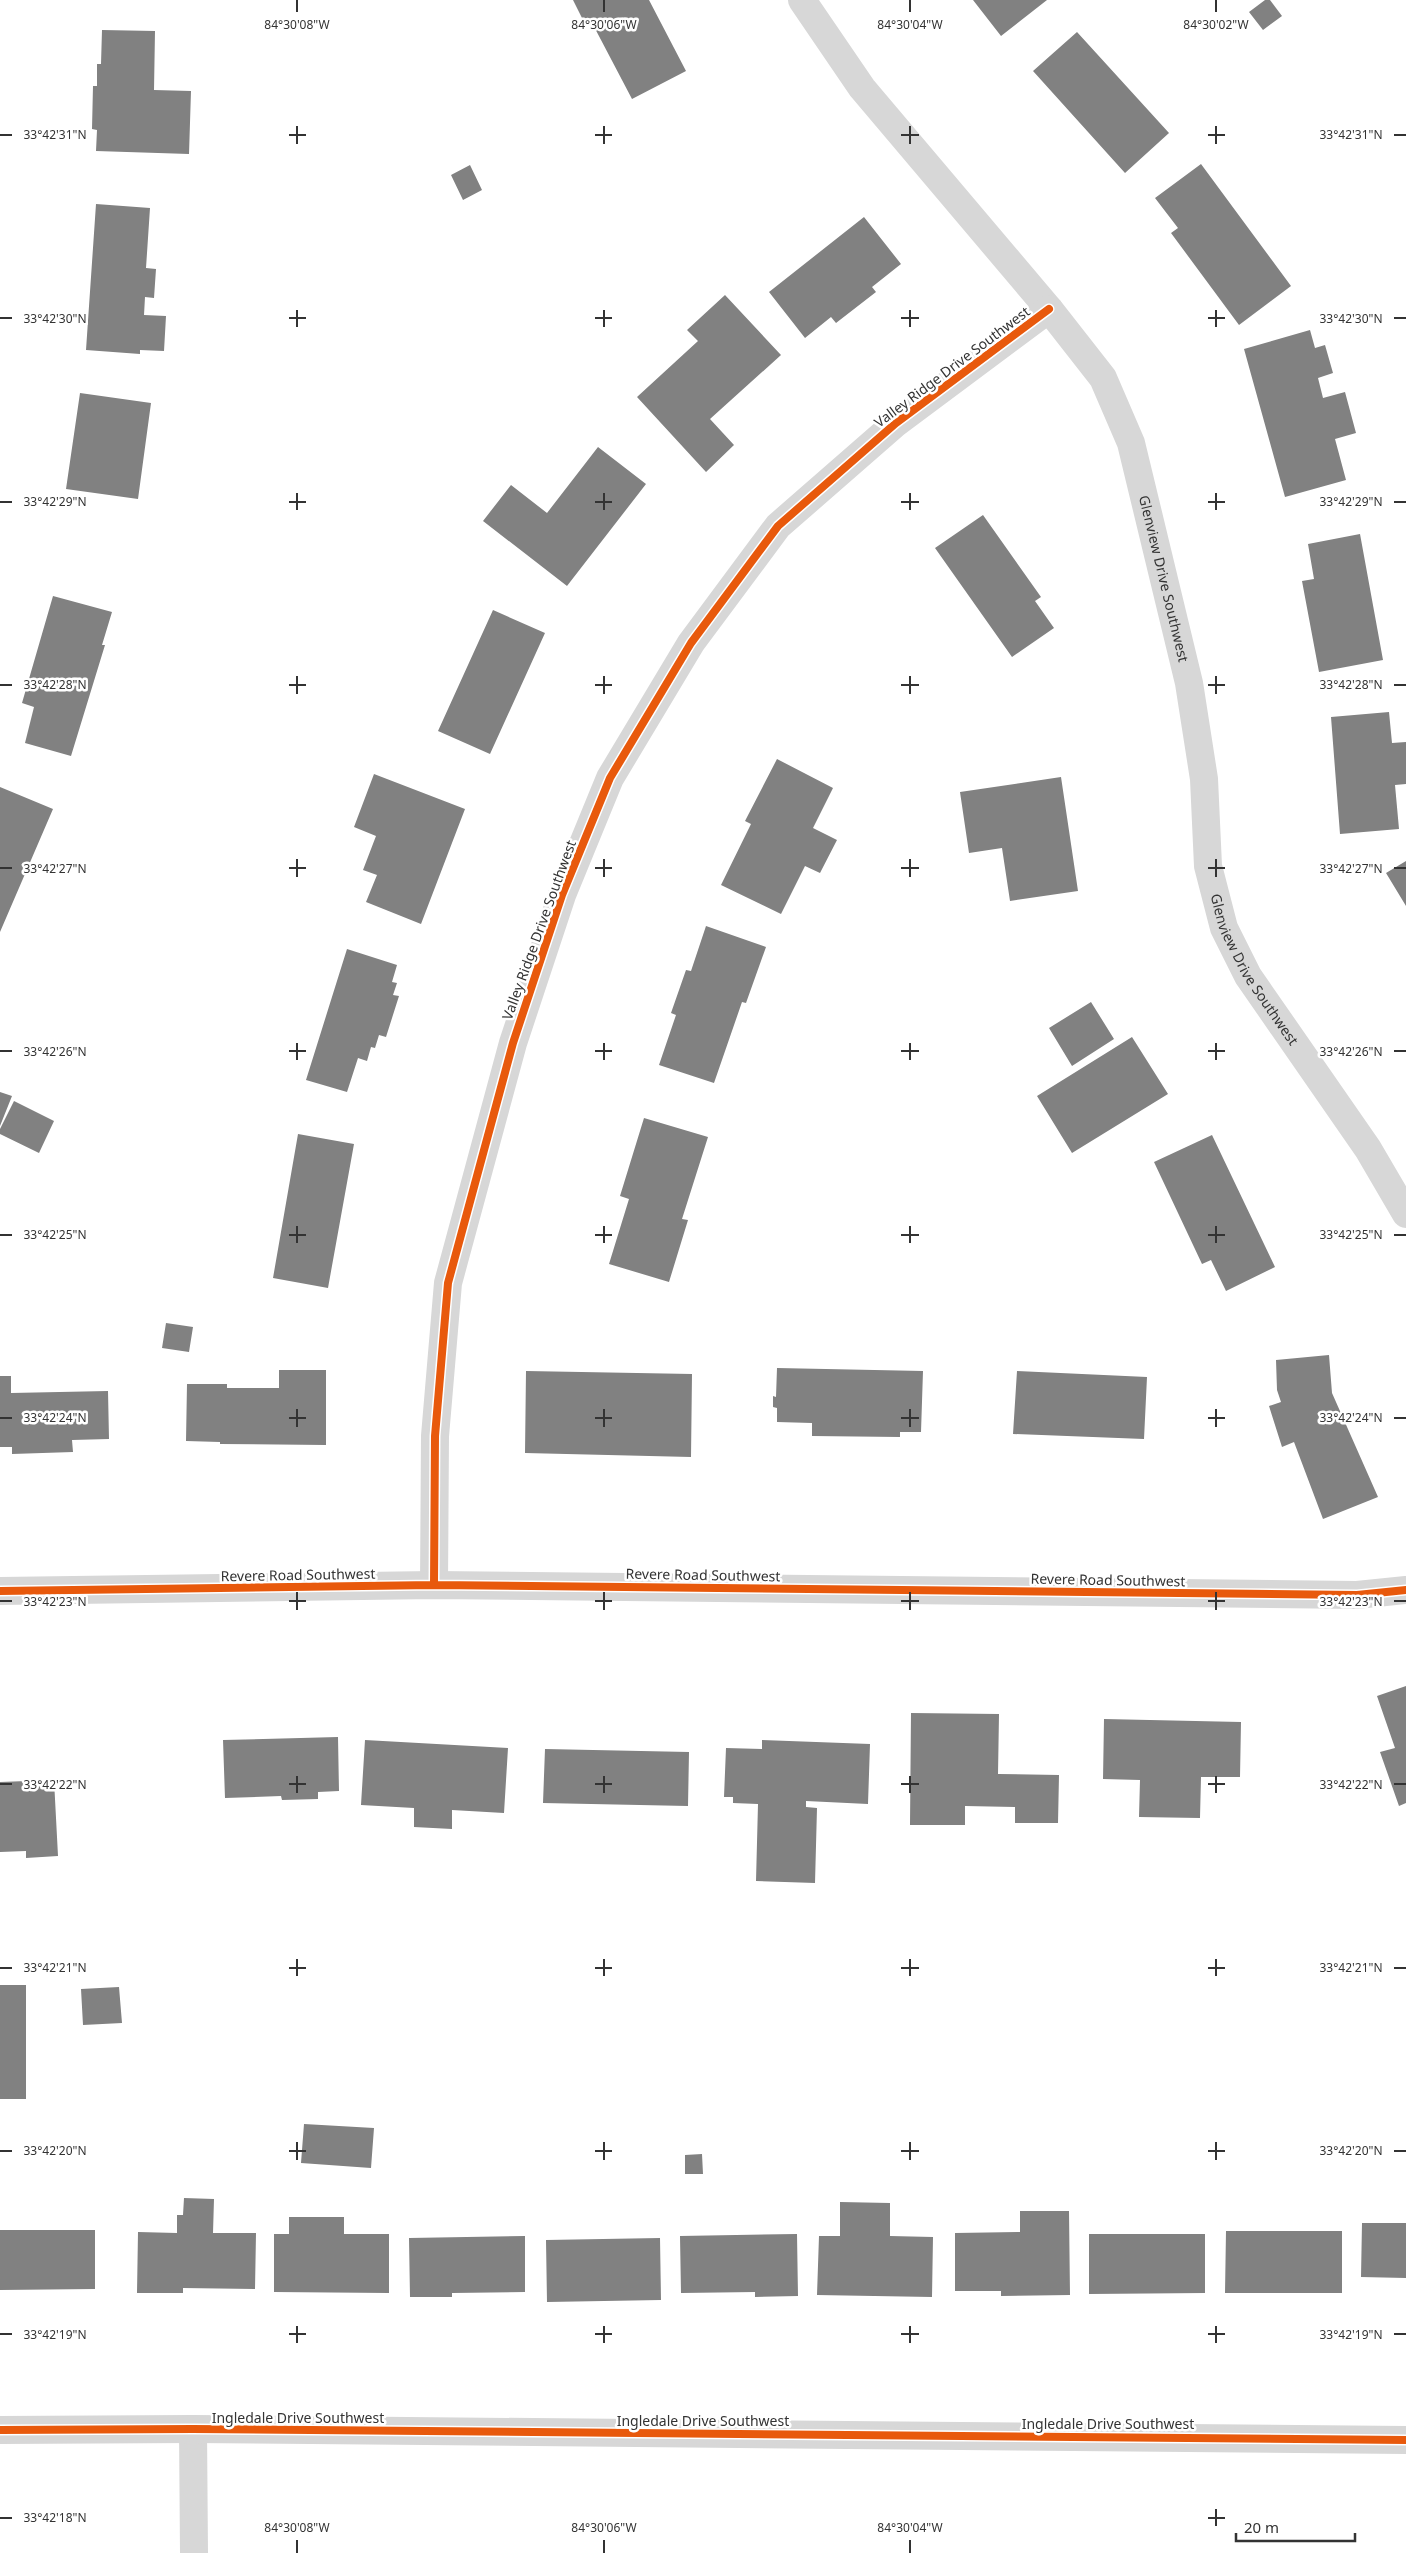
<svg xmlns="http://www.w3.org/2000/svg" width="1406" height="2553" font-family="'Noto Sans',sans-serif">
<rect width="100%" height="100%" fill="#fff"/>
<path fill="#818181" d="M573 0H649L686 71 632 99 590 19 584 22Z
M973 0H1047L1001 36Z
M1265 0H1270L1282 16 1263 30 1249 12Z
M102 30 155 31 154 90 191 91 189 154 96 151 97 130 92 129 93 86H97V64H101Z
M1077 32 1169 133 1125 173 1033 71Z
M1201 164 1291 286 1239 325 1171 233 1178 228 1155 198Z
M470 165 482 190 463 200 451 175Z
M96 204 150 208 146 268 156 269 154 298 145 297 144 315 166 316 164 351 140 350V354L86 350Z
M864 217 901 264 872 287 876 292 836 323 831 317 805 338 769 292Z
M725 295 781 355 710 419 734 445 706 472 637 397 698 341 687 330Z
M1310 330 1315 348 1325 345 1333 373 1318 378 1323 398 1345 392 1356 433 1335 439 1346 480 1285 497 1244 349Z
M80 393 151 403 138 499 66 489Z
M598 447 646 484 567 586 483 521 511 485 547 513Z
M983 515 1041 597 1035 601 1054 628 1012 657 935 548Z
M1360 534 1383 660 1319 672 1302 581 1314 579 1308 544Z
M53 596 112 612 102 645H105L71 756 25 743 34 707 22 703Z
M493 610 545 633 490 754 438 731Z
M1389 712 1392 743 1406 742V784L1395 785 1399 829 1340 834 1331 717Z
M777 759 833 788 813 828 837 840 820 873 805 866 781 914 721 885 751 824 745 821Z
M374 774 465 809 421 924 366 902 377 875 363 870 376 836 354 827Z
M1061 777 1078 891 1010 901 1002 848 969 853 960 792Z
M0 787 53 809 0 932Z
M1406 861V906L1386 873Z
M706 926 766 947 746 1003 742 1002 714 1083 659 1065 676 1015 671 1013 686 970 691 971Z
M347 949 397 965 392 982 397 983 393 995 399 996 386 1037 379 1035 375 1048 371 1047 367 1061 358 1058 347 1092 306 1080Z
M1091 1002 1114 1039 1072 1066 1049 1028Z
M1132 1037 1168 1094 1072 1153 1037 1096Z
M0 1092 12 1096 0 1126Z
M14 1101 54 1121 39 1153 0 1134V1129Z
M644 1118 708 1137 682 1219 688 1220 669 1282 609 1264 629 1199 620 1196Z
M298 1134 354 1144 328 1288 273 1278Z
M1212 1135 1275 1267 1226 1291 1211 1260 1202 1264 1154 1162Z
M166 1323 193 1327 189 1352 162 1348Z
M1329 1355 1332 1393 1378 1497 1323 1519 1294 1442 1282 1447 1269 1406 1281 1402 1277 1390 1276 1360Z
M777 1368 923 1371 921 1432H900V1437L812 1436V1423L777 1422V1408L773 1407V1396L776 1397Z
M279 1370H326V1445L220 1444V1442L186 1441 187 1384H227V1388H279Z
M526 1371 692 1374 691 1457 525 1453Z
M1017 1371 1147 1377 1144 1439 1013 1434Z
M0 1376H11V1393L108 1391 109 1439 72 1440 73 1452 12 1454V1447H0Z
M1406 1686V1803L1399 1806 1380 1752 1395 1748 1377 1696Z
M911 1713 999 1714 998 1774 1059 1775 1058 1823H1015V1807L965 1806V1825H910Z
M1104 1719 1241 1722 1240 1777H1201L1200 1818 1139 1817 1140 1780 1103 1779Z
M338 1737 339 1791 318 1792V1799L282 1800 281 1796 225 1798 223 1740Z
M365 1740 508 1748 504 1813 452 1810V1829L414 1827V1808L361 1805Z
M762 1740 870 1744 868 1804 806 1801V1807L817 1808 815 1883 756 1881 758 1804 733 1803V1797H724L726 1748 762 1749Z
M545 1749 689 1752 688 1806 543 1803Z
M54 1780 58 1856 26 1858V1851L0 1852V1782Z
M0 1985H26V2099H0Z
M119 1987 122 2023 83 2025 81 1989Z
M304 2124 374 2128 371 2168 301 2163Z
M702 2154 703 2174H685V2155Z
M184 2198 214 2199 213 2233H256L255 2289 183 2288V2293H137L138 2232 177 2233V2215H183Z
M840 2202 890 2203V2236L933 2237 932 2297 817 2295 819 2236H840Z
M1020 2211H1069L1070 2295 1001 2296V2291H955V2233L1020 2232Z
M289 2217H344V2234H389V2293L274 2292V2234H289Z
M1362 2223H1406V2278L1361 2277Z
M0 2230H95V2289L0 2290Z
M1226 2231H1342V2293H1225Z
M797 2234 798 2296 755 2297V2292L681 2293 680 2236Z
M1089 2234H1205V2293L1089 2294Z
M525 2236V2292L452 2293V2297H410L409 2238Z
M660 2238 661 2300 547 2302 546 2240Z"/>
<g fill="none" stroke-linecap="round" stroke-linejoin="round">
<g stroke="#d7d7d7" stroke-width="28">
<path id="s1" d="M802 0 862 88 1049 309 1103 378 1131 443 1189 683 1204 779 1208 866 1224 928 1248 976 1368 1149 1406 1214"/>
<path d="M434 1585 435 1436 448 1283 513 1043 562 895 610 778 691 643 778 526 896 423 1049 309"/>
<path d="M0 1591 434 1585 1357 1595 1406 1590"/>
<path d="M193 2429 194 2553"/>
<path d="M0 2430 193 2429 1406 2440"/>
</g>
<g stroke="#fff" stroke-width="11">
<path id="cycleway" d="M434 1585 435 1436 448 1283 513 1043 562 895 610 778 691 643 778 526 896 423 1049 309
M0 1591 434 1585 1357 1595 1406 1590
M0 2430 193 2429 1406 2440"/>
</g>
<use href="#cycleway" stroke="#e8590c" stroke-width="8"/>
</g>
<path fill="none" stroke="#333" stroke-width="2" d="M297 0V12M604 0V12M910 0V12M1216 0V12M297 126V144M604 126V144M910 126V144M1216 126V144M0 135H12M289 135H306M595 135H612M901 135H919M1208 135H1225M1394 135H1406M297 310V327M604 310V327M910 310V327M1216 310V327M0 318H12M289 318H306M595 318H612M901 318H919M1208 318H1225M1394 318H1406M297 493V510M604 493V510M910 493V510M1216 493V510M0 502H12M289 502H306M595 502H612M901 502H919M1208 502H1225M1394 502H1406M297 676V694M604 676V694M910 676V694M1216 676V694M0 685H12M289 685H306M595 685H612M901 685H919M1208 685H1225M1394 685H1406M297 859V877M604 859V877M910 859V877M1216 859V877M0 868H12M289 868H306M595 868H612M901 868H919M1208 868H1225M1394 868H1406M297 1043V1060M604 1043V1060M910 1043V1060M1216 1043V1060M0 1051H12M289 1051H306M595 1051H612M901 1051H919M1208 1051H1225M1394 1051H1406M297 1226V1243M604 1226V1243M910 1226V1243M1216 1226V1243M0 1235H12M289 1235H306M595 1235H612M901 1235H919M1208 1235H1225M1394 1235H1406M297 1409V1427M604 1409V1427M910 1409V1427M1216 1409V1427M0 1418H12M289 1418H306M595 1418H612M901 1418H919M1208 1418H1225M1394 1418H1406M297 1592V1610M604 1592V1610M910 1592V1610M1216 1592V1610M0 1601H12M289 1601H306M595 1601H612M901 1601H919M1208 1601H1225M1394 1601H1406M297 1776V1793M604 1776V1793M910 1776V1793M1216 1776V1793M0 1784H12M289 1784H306M595 1784H612M901 1784H919M1208 1784H1225M1394 1784H1406M297 1959V1976M604 1959V1976M910 1959V1976M1216 1959V1976M0 1968H12M289 1968H306M595 1968H612M901 1968H919M1208 1968H1225M1394 1968H1406M297 2142V2160M604 2142V2160M910 2142V2160M1216 2142V2160M0 2151H12M289 2151H306M595 2151H612M901 2151H919M1208 2151H1225M1394 2151H1406M297 2326V2343M604 2326V2343M910 2326V2343M1216 2326V2343M0 2334H12M289 2334H306M595 2334H612M901 2334H919M1208 2334H1225M1394 2334H1406M1216 2509V2526M0 2518H12M1208 2518H1225M297 2540V2553M604 2540V2553M910 2540V2553"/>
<g text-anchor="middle" stroke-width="5" stroke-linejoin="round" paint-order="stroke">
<g font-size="14" fill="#333" stroke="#fff">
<text transform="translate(952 367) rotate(-37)" y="5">Valley Ridge Drive Southwest</text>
<text dy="5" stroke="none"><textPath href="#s1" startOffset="694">Glenview Drive Southwest</textPath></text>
<text transform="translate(539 930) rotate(-70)" y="5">Valley Ridge Drive Southwest</text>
<text dy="5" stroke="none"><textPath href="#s1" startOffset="1100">Glenview Drive Southwest</textPath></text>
<text transform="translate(298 1575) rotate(-1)" y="5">Revere Road Southwest</text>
<text transform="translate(703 1575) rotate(1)" y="5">Revere Road Southwest</text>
<text transform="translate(1108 1580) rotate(1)" y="5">Revere Road Southwest</text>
<text x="298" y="2423">Ingledale Drive Southwest</text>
<text x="703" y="2426">Ingledale Drive Southwest</text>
<text x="1108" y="2429">Ingledale Drive Southwest</text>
</g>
</g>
<g font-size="12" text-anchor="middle" fill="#333" stroke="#fff" stroke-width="5" stroke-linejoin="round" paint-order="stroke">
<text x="297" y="29">84°30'08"W</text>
<text x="604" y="29">84°30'06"W</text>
<text x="910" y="29">84°30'04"W</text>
<text x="1216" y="29">84°30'02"W</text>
<text x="55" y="139">33°42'31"N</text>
<text x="1351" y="139">33°42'31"N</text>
<text x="55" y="323">33°42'30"N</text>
<text x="1351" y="323">33°42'30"N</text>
<text x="55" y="506">33°42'29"N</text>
<text x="1351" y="506">33°42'29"N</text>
<text x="55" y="689">33°42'28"N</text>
<text x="1351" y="689">33°42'28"N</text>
<text x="55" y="873">33°42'27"N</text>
<text x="1351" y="873">33°42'27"N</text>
<text x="55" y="1056">33°42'26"N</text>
<text x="1351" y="1056">33°42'26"N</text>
<text x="55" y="1239">33°42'25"N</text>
<text x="1351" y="1239">33°42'25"N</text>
<text x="55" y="1422">33°42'24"N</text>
<text x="1351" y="1422">33°42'24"N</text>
<text x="55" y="1606">33°42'23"N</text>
<text x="1351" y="1606">33°42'23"N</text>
<text x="55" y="1789">33°42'22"N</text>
<text x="1351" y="1789">33°42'22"N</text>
<text x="55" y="1972">33°42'21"N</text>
<text x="1351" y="1972">33°42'21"N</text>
<text x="55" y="2155">33°42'20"N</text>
<text x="1351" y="2155">33°42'20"N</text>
<text x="55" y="2339">33°42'19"N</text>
<text x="1351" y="2339">33°42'19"N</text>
<text x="55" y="2522">33°42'18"N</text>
<text x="297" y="2532">84°30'08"W</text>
<text x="604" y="2532">84°30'06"W</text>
<text x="910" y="2532">84°30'04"W</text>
</g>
<path d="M1236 2533v8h119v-8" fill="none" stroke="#333333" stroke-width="2.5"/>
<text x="1244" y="2533" font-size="15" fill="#333333" stroke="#ffffff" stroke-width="4" paint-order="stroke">20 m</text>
</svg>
